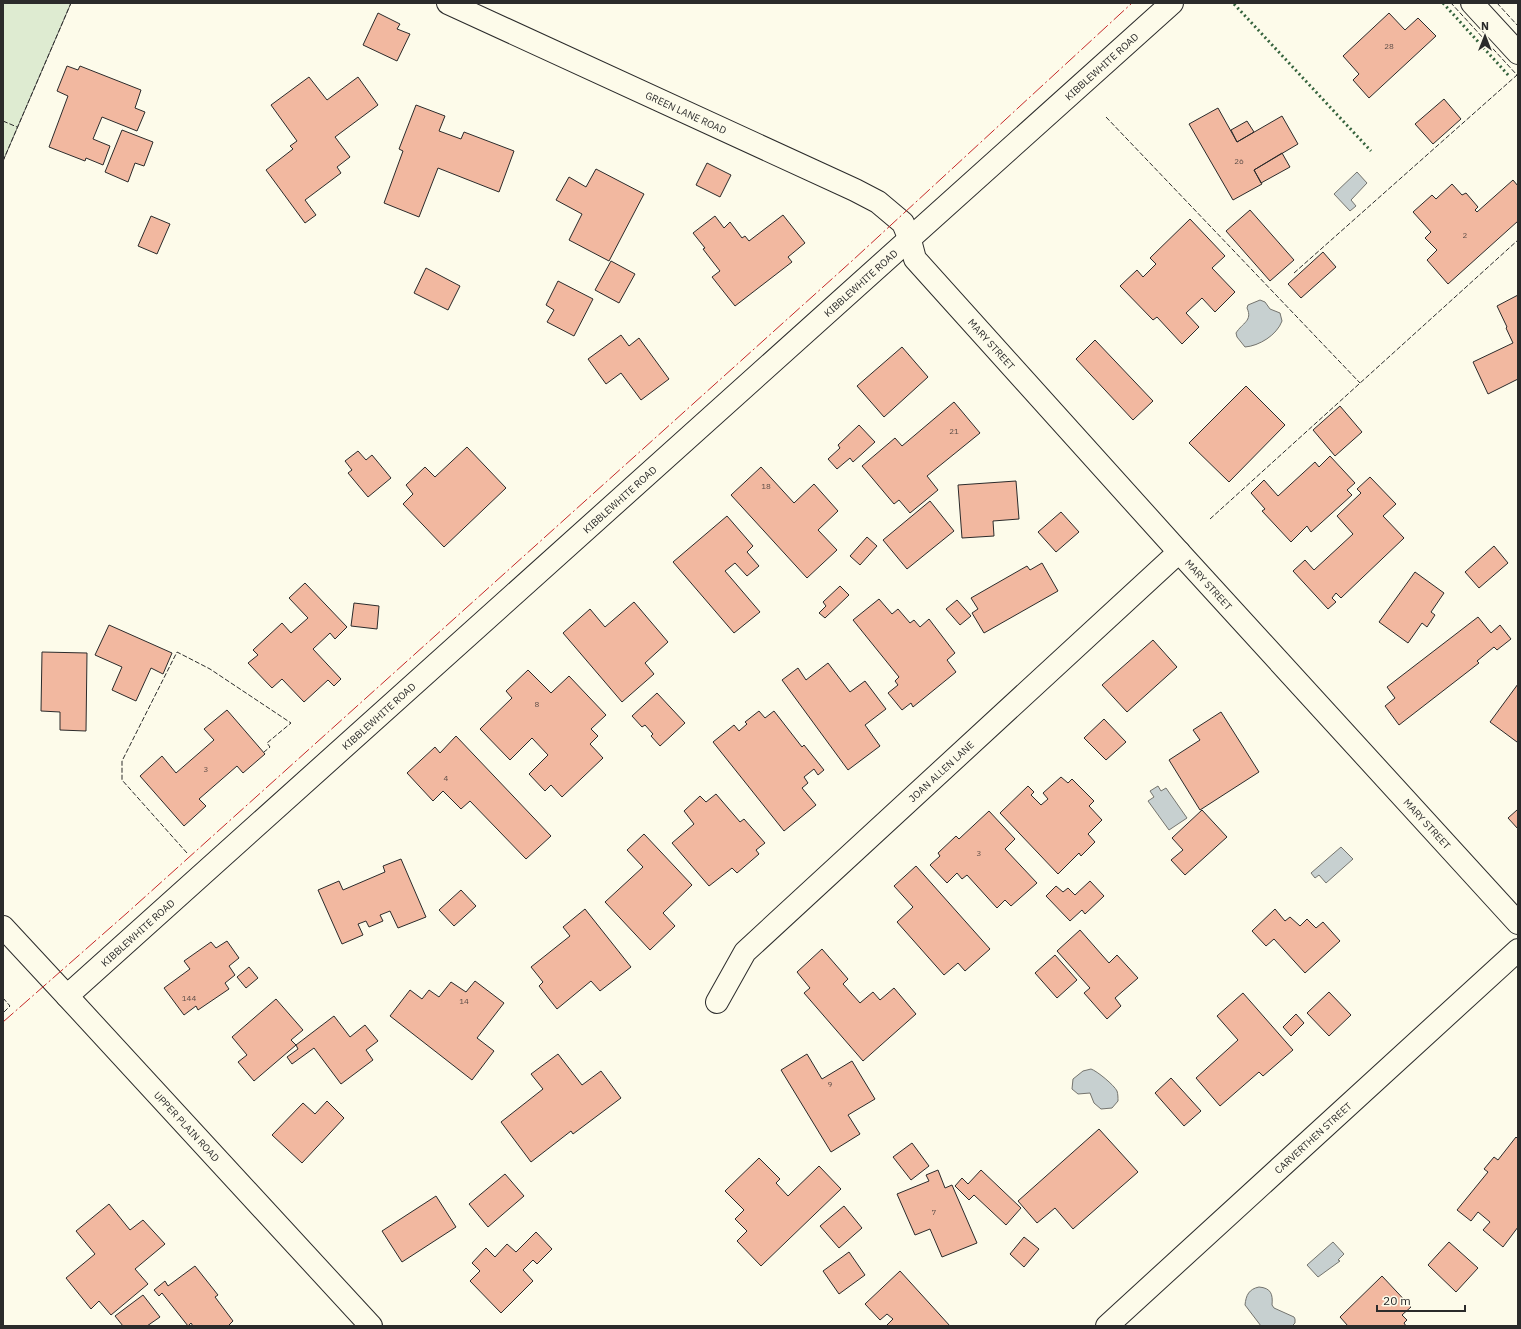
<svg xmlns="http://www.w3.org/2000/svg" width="1521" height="1329" font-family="'IBM Plex Sans',sans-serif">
<rect width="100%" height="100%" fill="#fdfbea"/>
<path fill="#deebd1" stroke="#74746e" d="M3 3H71L3 161Z"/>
<path fill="#c7d0d0" stroke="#74746e" d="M1357 172 1367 183 1351 200 1356 206 1350 211 1334 194Z
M1260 300 1265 302 1270 309 1280 313 1282 321C1277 335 1259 346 1245 347L1237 337 1236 333C1242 323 1253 321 1247 308L1248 305Z
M1158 786 1161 791 1166 788 1187 818 1169 830 1148 801 1154 797 1150 791Z
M1341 847 1353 859 1326 883 1319 875 1315 878 1311 873Z
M1091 1069C1097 1071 1114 1085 1117 1091 1118 1094 1118 1098 1118 1101L1112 1108 1101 1109 1094 1103 1090 1093 1078 1094 1072 1089 1073 1079 1083 1071Z
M1333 1242 1344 1254 1338 1260 1340 1261 1318 1277 1307 1265Z
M1259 1287C1271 1288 1273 1294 1272 1305L1274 1308 1294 1317 1295 1319V1323L1292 1326H1261L1245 1305C1246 1295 1249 1289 1259 1287Z"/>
<path fill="#f2b8a0" stroke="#2b2b2b" d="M378 13 400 24 397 29 410 34 397 61 363 45Z
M1389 13 1405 30 1418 18 1436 36 1369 98 1353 80 1359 74 1343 56Z
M67 66 78 70 80 66 141 90 135 108 145 112 137 131 102 117 93 139 110 146 103 165 86 158 85 161 49 147 68 96 57 91Z
M309 77 327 100 358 77 378 105 335 137 350 157 337 167 341 173 305 200 316 215 305 223 266 170 293 149 290 146 297 141 271 105Z
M1444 99 1461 119 1433 144 1415 124Z
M416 105 445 116 439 131 461 139 464 132 514 151 499 192 438 168 419 217 384 203 403 151 399 149Z
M1218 108 1237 142 1282 116 1298 144 1254 170 1262 184 1233 200 1189 124Z
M1247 121 1254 132 1237 142 1231 130Z
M122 130 153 142 144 166 135 163 128 182 105 172Z
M1282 153 1290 167 1261 183 1254 170Z
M707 163 731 175 720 197 696 185Z
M596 169 644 194 609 261 569 240 582 214 556 200 569 177 586 187Z
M1513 180 1518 186V221L1448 284 1427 260 1437 250 1425 238 1431 232 1413 212 1432 195 1436 199 1452 184 1462 195 1466 193 1478 207 1475 210 1477 212Z
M1250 210 1294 260 1270 281 1226 231Z
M783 215 805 243 788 257 792 262 735 306 712 277 720 271 703 249 705 248 693 233 715 216 724 228 730 222 742 238 745 236 749 241Z
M151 216 170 224 157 254 138 246Z
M1190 219 1225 256 1212 268 1235 292 1215 312 1202 298 1186 313 1199 327 1182 344 1157 317 1153 320 1120 286 1137 270 1143 277 1156 264 1150 258Z
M1323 252 1336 267 1301 298 1288 284Z
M611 261 635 274 619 303 595 290Z
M426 268 460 286 448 310 414 293Z
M558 281 593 299 574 336 547 322 554 310 546 305Z
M1518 295V379L1488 394 1473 362 1513 343 1506 328 1507 327 1497 306Z
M621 335 629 346 639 338 669 379 641 400 621 373 606 384 588 359Z
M1095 340 1153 401 1133 420 1076 359Z
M902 347 928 377 884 417 857 386Z
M1246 386 1285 425 1229 482 1189 443Z
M954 402 980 433 927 476 938 490 910 513 899 500 894 504 862 466 895 438 902 446Z
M1340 406 1362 432 1335 456 1313 430Z
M859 425 875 442 853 462 850 458 837 469 828 459 840 448 838 445Z
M467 447 506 488 444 547 403 504 413 494 406 485 425 467 435 477Z
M358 451 366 460 372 455 391 478 368 497 348 473 352 470 345 461Z
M1330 456 1355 483 1347 490 1352 495 1311 532 1307 526 1291 542 1262 511 1265 509 1251 493 1264 480 1278 496 1315 462 1319 467Z
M761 467 794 503 814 484 838 511 818 530 837 550 807 578 731 495Z
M1370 477 1396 504 1383 516 1404 538 1341 598 1336 593 1332 598 1336 602 1328 609 1293 571 1305 560 1314 570 1353 534 1337 516 1361 493 1357 489Z
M1016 481 1019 519 993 521 994 536 962 538 958 485Z
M930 501 954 531 907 569 883 540Z
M1061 512 1079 532 1056 552 1038 532Z
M727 516 753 546 747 552 759 566 747 576 735 563 725 571 760 612 734 633 673 562Z
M867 537 877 546 860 565 850 556Z
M1494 546 1508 563 1479 588 1465 572Z
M1042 563 1058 591 984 633 972 613 978 609 971 598 1027 566 1030 570Z
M1415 572 1444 593 1431 612 1435 615 1427 627 1422 623 1408 643 1379 622Z
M305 583 347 627 335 639 330 633 313 649 341 679 334 686 328 680 304 702 282 679 272 688 248 663 258 655 253 650 282 623 291 633 308 618 289 598Z
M840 586 849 595 825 618 819 613 826 606 823 602Z
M879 599 892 614 898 609 910 623 914 620 920 627 929 619 955 653 947 660 956 672 913 707 911 703 902 710 888 693 898 685 895 681 899 677 853 620Z
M957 600 971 616 960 625 946 609Z
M634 602 668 642 645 663 654 674 622 702 563 633 590 609 605 627Z
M354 603 379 606 377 629 351 626Z
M1478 617 1491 633 1500 625 1511 639 1497 650 1494 647 1477 661 1479 663 1399 725 1385 706 1395 698 1387 687Z
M109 625 172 653 163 674 151 668 136 701 112 690 122 667 95 655Z
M1153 640 1177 667 1127 712 1102 685Z
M42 652 87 653 86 731 60 730V712L41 711Z
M828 663 850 692 865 681 886 709 865 725 880 746 848 770 782 680 798 668 806 680Z
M528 670 551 693 569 676 606 715 591 729 598 736 590 744 603 758 562 797 551 785 545 791 529 774 548 755 532 738 510 760 480 729 512 698 506 691Z
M1518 684V741L1517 742 1490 722Z
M657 693 685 723 660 746 651 736 653 734 645 725 642 727 632 716Z
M227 710 265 754 243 773 237 766 199 799 206 806 184 826 140 776 162 756 176 773 214 740 204 729Z
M759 711 765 718 774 711 802 747 804 745 824 770 818 775 814 769 804 777 808 783 802 788 816 805 784 831 713 742 734 725 739 731 747 724 745 722Z
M1221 712 1259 772 1200 810 1169 760 1200 740 1193 730Z
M1104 719 1126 742 1106 760 1084 738Z
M456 736 551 836 526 859 470 801 461 809 443 791 433 801 407 773 435 747 440 753Z
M1061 777 1068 783 1072 779 1094 801 1089 806 1102 820 1088 834 1095 842 1081 856 1079 853 1058 874 1000 813 1028 786 1034 792 1031 795 1041 805 1048 799 1043 793Z
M716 794 740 822 744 819 765 843 756 850 759 854 737 873 732 868 709 886 672 843 694 824 684 811 700 796 706 802Z
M1202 810 1227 837 1185 875 1171 860 1183 850 1172 838Z
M1517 810 1518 811V829L1508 818Z
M989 811 1015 839 1005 849 1037 883 1011 906 1005 900 997 908 967 875 962 879 957 873 947 883 930 865 940 856 938 853 956 836 959 839Z
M644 834 692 885 663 913 675 926 650 950 605 902 643 867 627 850Z
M401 859 426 917 398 928 390 911 380 915 383 921 369 927 366 921 358 924 363 935 342 944 318 890 339 881 343 890 385 872 383 866Z
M916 866 990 949 965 971 958 963 944 975 897 922 913 907 894 886Z
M1090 881 1104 896 1085 914 1082 910 1070 921 1046 896 1056 886 1063 892 1068 888 1075 895Z
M461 890 476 906 454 926 439 910Z
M585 909 631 967 600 991 591 981 557 1009 539 986 543 982 531 967 570 936 563 927Z
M1275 909 1285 921 1290 917 1300 926 1307 919 1316 928 1323 922 1340 941 1305 973 1274 939 1266 946 1252 931Z
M1080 930 1109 963 1117 955 1138 978 1115 998 1121 1006 1107 1019 1084 993 1090 988 1057 951Z
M227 941 239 958 229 966 235 975 225 983 229 989 198 1010 196 1006 184 1015 164 988 190 969 184 961 211 942 216 948Z
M822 949 848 979 843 984 860 1003 873 992 880 1000 894 988 916 1014 863 1061 804 993 810 988 797 972Z
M1055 955 1077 980 1057 998 1035 973Z
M249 967 258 978 246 988 237 977Z
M475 981 504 1003 477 1038 494 1051 472 1080 390 1016 410 990 422 999 429 990 439 997 451 982 466 992Z
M1329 992 1351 1015 1329 1036 1307 1013Z
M1243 993 1293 1050 1263 1076 1259 1072 1220 1106 1196 1078 1238 1040 1217 1016Z
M276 999 303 1030 291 1040 296 1045 254 1081 238 1062 247 1055 232 1037Z
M1296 1014 1304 1023 1291 1036 1283 1027Z
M334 1016 350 1037 365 1025 378 1041 366 1050 373 1060 341 1084 314 1048 292 1064 287 1057 298 1049 296 1045Z
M558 1054 582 1085 601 1071 621 1098 573 1134 571 1131 531 1162 501 1122 543 1089 531 1074Z
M807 1054 822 1079 852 1061 875 1099 848 1115 860 1134 831 1152 781 1070Z
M1171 1078 1201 1111 1184 1126 1155 1093Z
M327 1101 344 1118 302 1163 272 1135 303 1103 315 1114Z
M1099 1129 1138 1172 1073 1229 1055 1208 1037 1223 1018 1201Z
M1516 1137 1518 1139V1227L1503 1247 1483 1230 1490 1222 1478 1212 1471 1221 1457 1210 1488 1172 1484 1169 1494 1157 1498 1160Z
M912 1143 929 1166 911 1180 893 1157Z
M759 1158 780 1179 776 1183 788 1196 819 1166 841 1189 761 1266 737 1241 747 1231 735 1219 744 1210 725 1191Z
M938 1170 945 1188 952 1185 977 1243 942 1257 930 1229 915 1235 897 1194 929 1181 926 1175Z
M981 1170 1021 1208 1006 1225 974 1195 969 1200 955 1186 962 1178 968 1184Z
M505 1174 524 1196 488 1227 469 1204Z
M436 1196 456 1227 402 1262 382 1231Z
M109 1204 130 1230 143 1220 165 1244 135 1269 148 1284 111 1315 99 1301 91 1309 66 1278 95 1254 76 1231Z
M844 1206 862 1228 839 1248 820 1226Z
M536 1232 552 1249 537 1264 533 1260 523 1270 533 1281 501 1313 470 1281 480 1271 472 1263 486 1248 495 1257 507 1244 516 1252Z
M1024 1237 1039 1249 1024 1267 1010 1254Z
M1449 1242 1478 1268 1456 1292 1428 1265Z
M849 1252 865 1275 839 1294 823 1271Z
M195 1266 218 1295 215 1297 233 1321 228 1326H193L191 1323 188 1326 162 1293 159 1296 154 1290 165 1281 168 1286Z
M900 1271 950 1326H886L893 1319 887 1314 880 1320 865 1304Z
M1382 1276 1411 1307 1402 1315 1407 1320 1404 1323 1406 1326H1348L1340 1317Z
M143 1295 160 1317 147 1326H123L115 1316Z"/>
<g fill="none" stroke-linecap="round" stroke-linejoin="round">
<g stroke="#2b2b2b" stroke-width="24">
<g id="street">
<path id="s1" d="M448 3 855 190 878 202 903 223 910 240 915 259 1179 552 1518 923"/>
<path d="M1472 3 1518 53"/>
<path id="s2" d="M3 927 67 996 1172 3"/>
<path id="s3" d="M717 1002 745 952 1179 552"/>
<path id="s4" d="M1107 1326 1518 950"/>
</g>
</g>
<g stroke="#2b2b2b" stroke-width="24">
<g id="secondary">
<path id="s5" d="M67 996 371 1326"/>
</g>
</g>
<use href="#street" stroke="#fdfbea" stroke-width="22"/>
<use href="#secondary" stroke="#fdfbea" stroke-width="22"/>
<path stroke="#34623c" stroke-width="3" stroke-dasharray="2 3" stroke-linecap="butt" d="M1443 3 1510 77
M1234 4 1371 151"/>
<path stroke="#2b2b2b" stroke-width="1" stroke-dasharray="5 2" stroke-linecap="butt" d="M1497 3 1518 26
M1106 117 1360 383
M3 121 17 127
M3 161 71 3
M1294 273 1517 75 1451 3
M1210 519 1518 240
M187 853 122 780V761L177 652 210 669 291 723 267 743 270 747 264 752
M3 998 10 1006 3 1013"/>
<path stroke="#c62828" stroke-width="1" stroke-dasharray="14 3 2 3" stroke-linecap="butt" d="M3 1022 127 913 853 260 1132 3"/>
</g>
<g text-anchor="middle" stroke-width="3" stroke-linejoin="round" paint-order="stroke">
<g font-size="8" fill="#5d4e48">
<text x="1389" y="49">28</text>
<text x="1239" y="164">26</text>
<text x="1465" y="238">2</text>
<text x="954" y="434">21</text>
<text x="766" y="489">18</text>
<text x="537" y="707">8</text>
<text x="206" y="772">3</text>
<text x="446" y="781">4</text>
<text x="979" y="856">3</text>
<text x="189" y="1001">144</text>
<text x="464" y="1004">14</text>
<text x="830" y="1087">9</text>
<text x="934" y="1215">7</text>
</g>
<g font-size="10" fill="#2b2b2b" stroke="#fdfbea">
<text dy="4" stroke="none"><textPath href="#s2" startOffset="1485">KIBBLEWHITE ROAD</textPath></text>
<text dy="4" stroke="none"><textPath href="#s1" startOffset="262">GREEN LANE ROAD</textPath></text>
<text dy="4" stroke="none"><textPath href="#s2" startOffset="1161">KIBBLEWHITE ROAD</textPath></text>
<text dy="4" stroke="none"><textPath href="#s1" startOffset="659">MARY STREET</textPath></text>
<text dy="4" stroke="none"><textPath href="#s2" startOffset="837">KIBBLEWHITE ROAD</textPath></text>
<text dy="4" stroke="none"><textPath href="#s1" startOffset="983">MARY STREET</textPath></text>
<text dy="4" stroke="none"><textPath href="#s2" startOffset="513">KIBBLEWHITE ROAD</textPath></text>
<text dy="4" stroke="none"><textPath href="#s3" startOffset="324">JOAN ALLEN LANE</textPath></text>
<text dy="4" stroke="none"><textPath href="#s1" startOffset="1307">MARY STREET</textPath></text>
<text dy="4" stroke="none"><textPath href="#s2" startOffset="189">KIBBLEWHITE ROAD</textPath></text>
<text dy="4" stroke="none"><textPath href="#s5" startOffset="177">UPPER PLAIN ROAD</textPath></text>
<text dy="4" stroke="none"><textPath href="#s4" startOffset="279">CARVERTHEN STREET</textPath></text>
</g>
</g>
<rect width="1521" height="1329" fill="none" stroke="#2b2b2b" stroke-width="8"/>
<g transform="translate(1485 36)" stroke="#fdfbea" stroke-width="3" paint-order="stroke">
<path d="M0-3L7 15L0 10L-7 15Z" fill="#2b2b2b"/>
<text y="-6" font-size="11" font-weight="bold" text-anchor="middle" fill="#2b2b2b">N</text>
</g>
<path d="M1377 1305v6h88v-6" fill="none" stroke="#2b2b2b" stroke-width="2"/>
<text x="1383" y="1305" font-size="12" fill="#2b2b2b" stroke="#fdfbea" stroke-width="3" paint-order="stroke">20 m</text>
</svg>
